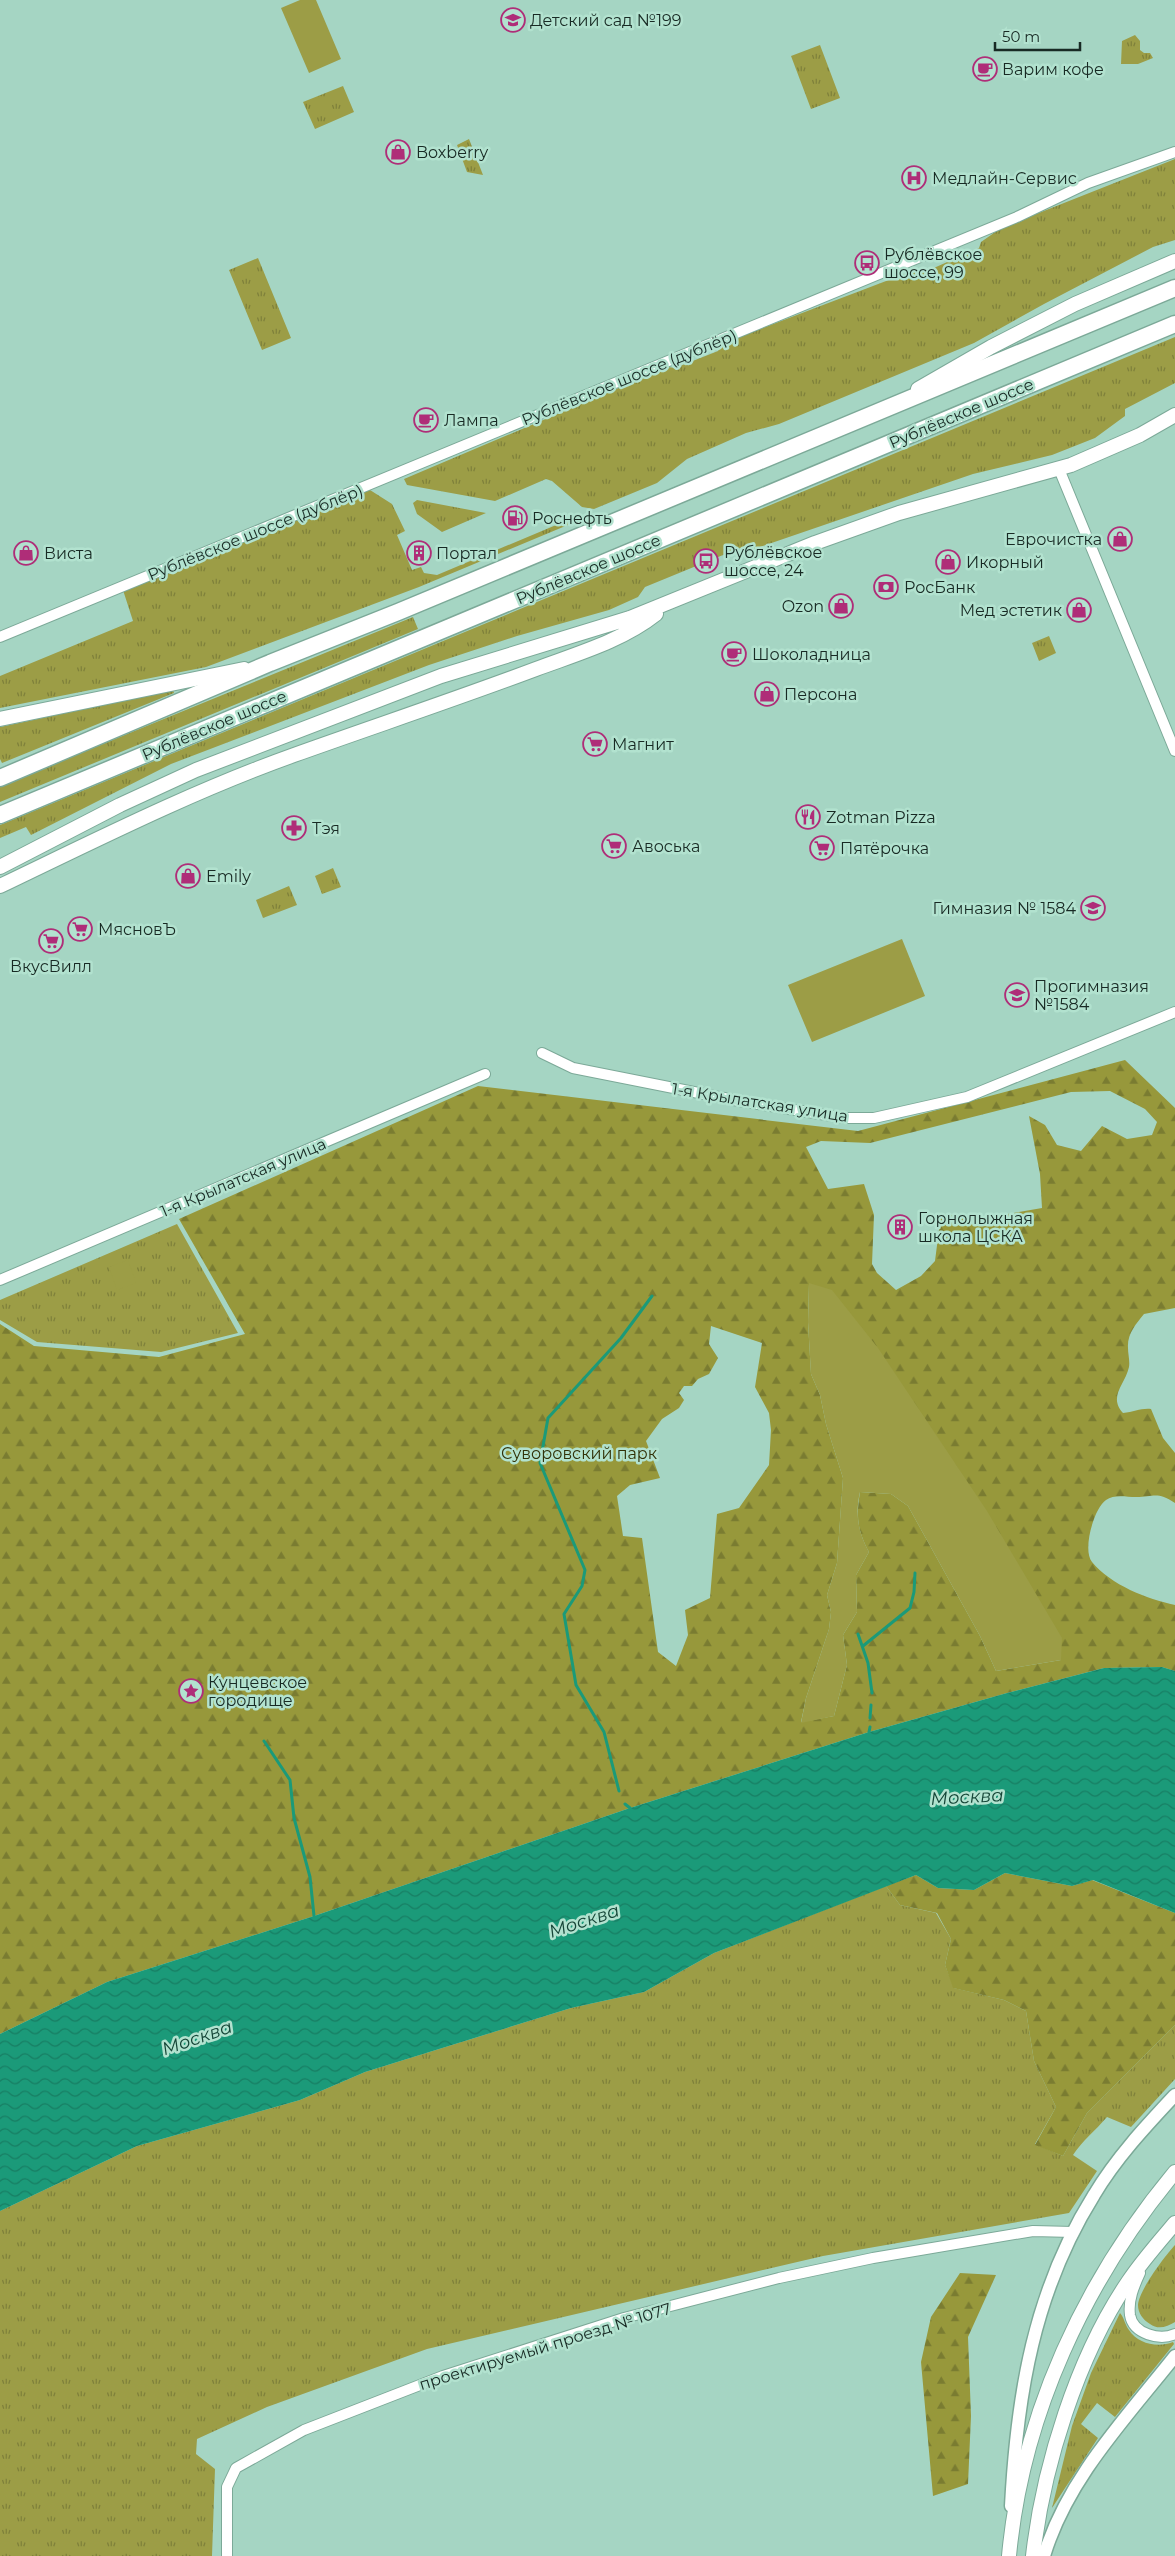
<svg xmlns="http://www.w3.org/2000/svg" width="1175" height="2556" font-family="Montserrat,sans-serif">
<defs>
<pattern id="grass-tufts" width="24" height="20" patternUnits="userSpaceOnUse" patternTransform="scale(1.25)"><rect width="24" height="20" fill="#9c9d46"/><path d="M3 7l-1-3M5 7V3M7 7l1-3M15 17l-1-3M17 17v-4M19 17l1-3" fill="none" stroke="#7e803a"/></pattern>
<pattern id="forest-firs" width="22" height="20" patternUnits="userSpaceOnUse" patternTransform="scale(1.25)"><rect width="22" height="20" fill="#97983b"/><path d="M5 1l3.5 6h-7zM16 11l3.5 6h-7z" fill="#7a7c31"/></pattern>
<pattern id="water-waves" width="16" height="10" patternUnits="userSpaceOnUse" patternTransform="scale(1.25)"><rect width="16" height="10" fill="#1b9a79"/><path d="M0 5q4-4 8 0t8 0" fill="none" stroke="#177e63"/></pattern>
</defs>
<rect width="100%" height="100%" fill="#a5d5c3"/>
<path fill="url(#grass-tufts)" d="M1135 35 1140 41V50L1144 53H1150L1153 58 1138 64H1121L1122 41Z
M820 45 840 98 811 109 791 56Z
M343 86 354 112 315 129 303 102Z
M469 139 483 175 467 172 457 145Z
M1175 159V240L1153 247 1044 304 974 343 779 424 746 433 687 459 657 483 594 509 582 507 552 481 546 479 495 501 407 485 404 479 668 367 675 368 718 351 721 344 915 270 927 271 979 248 981 242 1001 228Z
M258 258 291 338 262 350 229 270Z
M1175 337V383L1125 409V416L1095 438 1052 455 973 474 748 551 745 546 645 587 638 597 609 610 517 636 429 665 171 764 31 835 26 827 0 838V825Z
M370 490 392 504 405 531 397 535 412 570 421 567 424 573 437 575 568 520 575 522 419 587 206 667 0 708V676L133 621 122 587Z
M417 500 486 513 442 532 417 514 413 503Z
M413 617 418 629 0 802V786Z
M1049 636 1056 653 1039 661 1032 643Z
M173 690 174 693 2 763 0 759V727Z
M333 868 341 887 322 894 315 876Z
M289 886 297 905 263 918 256 900Z
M177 1224 238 1333 161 1352 37 1342 0 1320V1300Z
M886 1886 900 1905 936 1913 951 1939 945 1965 954 1988 1004 2000 1026 2011 1034 2061 1056 2107 1035 2144 1063 2156 1087 2113 1175 2025V2079L1131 2127 1107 2117C1095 2131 1082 2141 1073 2155L1097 2171 1069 2213 823 2256 427 2349 267 2407 197 2439 196 2454 215 2469 212 2556H0V2211L137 2146 300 2100 365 2072 571 2008 644 1992 714 1953Z
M1175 2245V2322C1167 2327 1158 2330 1150 2324 1143 2320 1138 2313 1138 2305 1139 2290 1165 2256 1175 2245Z
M1120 2313C1124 2317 1125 2325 1129 2330 1138 2344 1158 2348 1173 2342L1174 2344 1115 2417 1097 2403 1081 2424 1098 2438 1052 2508 1072 2426 1091 2373Z"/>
<path fill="url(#forest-firs)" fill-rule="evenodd" d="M1125 1060 1175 1108V1308L1144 1314C1136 1324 1127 1334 1128 1348 1128 1354 1130 1361 1129 1367 1125 1385 1108 1396 1123 1413 1134 1412 1141 1408 1151 1409L1163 1438 1175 1453V1503C1157 1491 1154 1497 1136 1497 1126 1497 1114 1494 1106 1500 1094 1508 1082 1550 1092 1562 1111 1585 1147 1599 1175 1605V1671L1162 1667 1104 1668 1007 1693 869 1732 630 1808 314 1916 107 1982 0 2034V1324L34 1346 159 1357 245 1334 179 1219 478 1086 858 1131ZM1110 1091 1145 1109 1157 1122 1152 1135 1127 1139 1102 1126 1081 1151 1057 1145 1045 1125 1029 1116 1040 1174 1042 1208 984 1218 941 1214 935 1261 921 1276 896 1290 877 1273 872 1264 874 1215 864 1184 828 1189 806 1147 821 1141 870 1143 1071 1092ZM809 1284 1061 1660 996 1671 980 1636 908 1506 891 1494 860 1492C856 1516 857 1530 869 1552L856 1575 857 1612 843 1635 847 1665 834 1716 801 1722 806 1698 829 1629 831 1612 827 1595 837 1563 843 1478 826 1424 820 1395 811 1374 808 1322ZM711 1326 762 1343 755 1387 769 1413 771 1430 769 1465 739 1508 717 1514 710 1598 685 1610 688 1635 676 1666 658 1652 642 1538 623 1536 617 1496 630 1485 660 1478 646 1441 662 1419 679 1408 684 1400 679 1393 684 1386H692L698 1379 709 1374 718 1358 709 1344Z
M1005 1873 1072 1886 1092 1880 1175 1913V2025L1087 2113 1063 2156 1035 2145 1056 2107 1034 2061 1026 2011 1004 2000 953 1988 945 1965 951 1939 937 1913 900 1905 886 1886 916 1875 938 1888 974 1890Z
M960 2273 996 2275 968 2337 971 2416 968 2484 933 2496 921 2362 931 2317Z"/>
<path fill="#9c9d46" d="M300 0H316L341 59 309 73 281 8Z
M902 939 925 996 812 1042 788 985Z
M128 1260 136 1283 117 1290 109 1267Z
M809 1283 832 1290 878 1348 987 1511 1062 1638 1061 1660 996 1671 980 1636 908 1506 891 1494 860 1492C855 1514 858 1532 869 1552L856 1575 857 1612 843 1635 847 1665 834 1716 801 1723 806 1698 829 1629 831 1612 827 1595 837 1563 843 1478 826 1424 820 1395 811 1374 808 1322Z"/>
<path fill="url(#water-waves)" d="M1162 1667 1175 1671V1913L1093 1880 1072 1886 1005 1873 974 1890 938 1888 916 1875 714 1953 644 1992 571 2008 365 2072 300 2100 137 2146 0 2211V2034L107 1982 314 1916 630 1808 869 1732 1007 1693 1104 1668Z"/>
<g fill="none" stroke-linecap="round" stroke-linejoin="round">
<path stroke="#1b9a79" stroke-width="3" d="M858 1634 868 1663 872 1693
M863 1646 910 1608 914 1592 915 1573
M870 1718 871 1705
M869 1732 870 1727
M264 1741 290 1780 294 1818 310 1877 314 1916
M619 1791 604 1732 576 1685 564 1614 582 1586 585 1570 540 1463 548 1418 621 1338 652 1296
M625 1804 630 1808"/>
<g stroke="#7ca998" stroke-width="12">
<path id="minor" d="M1059 469 1175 751
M0 637 1017 217 1088 183 1175 152
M542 1053 573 1068 739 1101 845 1118H874L967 1097 1175 1012
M0 1280 485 1074
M1140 2273C1134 2286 1128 2300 1130 2315 1133 2334 1160 2341 1175 2334
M227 2556V2487L236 2468 304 2430 443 2376 624 2318 779 2278 873 2258 1033 2231 1073 2232"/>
</g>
<g stroke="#7ca998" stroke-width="15">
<path id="tertiary" d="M1011 2506C1017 2394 1034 2291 1094 2195 1116 2158 1146 2126 1175 2095
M1044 2556C1067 2479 1126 2418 1175 2356"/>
</g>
<g stroke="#7ca998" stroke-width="16">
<path id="secondary" d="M918 389 991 347 1075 304 1175 261
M0 719 244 669
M0 867 120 805 196 770 441 676 630 618 815 543 899 513 1071 465 1140 435 1175 415
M0 886C96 840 193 791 294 755 375 726 456 699 536 669 576 654 622 641 656 614
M1009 2556C1022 2415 1085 2280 1175 2172
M1033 2556C1043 2467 1077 2357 1128 2282 1142 2261 1159 2242 1175 2223"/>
</g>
<g stroke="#7ca998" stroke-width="19">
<path id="primary" d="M0 778 270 663 398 612 1175 288
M0 815 1175 324"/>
</g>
<use href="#minor" stroke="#fff" stroke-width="10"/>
<use href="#tertiary" stroke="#fff" stroke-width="12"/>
<use href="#secondary" stroke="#fff" stroke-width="14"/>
<use href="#primary" stroke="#fff" stroke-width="16"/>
</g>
<defs>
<g id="school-ring" transform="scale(1.25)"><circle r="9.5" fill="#b2e2cf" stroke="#af2d78" stroke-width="1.5"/><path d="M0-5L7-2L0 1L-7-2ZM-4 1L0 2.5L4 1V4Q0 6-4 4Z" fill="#af2d78"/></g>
<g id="cafe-ring" transform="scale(1.25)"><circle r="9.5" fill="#b2e2cf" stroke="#af2d78" stroke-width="1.5"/><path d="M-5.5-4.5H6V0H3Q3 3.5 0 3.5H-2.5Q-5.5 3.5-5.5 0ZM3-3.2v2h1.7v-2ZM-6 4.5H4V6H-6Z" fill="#af2d78"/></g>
<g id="shop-ring" transform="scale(1.25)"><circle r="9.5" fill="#b2e2cf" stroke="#af2d78" stroke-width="1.5"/><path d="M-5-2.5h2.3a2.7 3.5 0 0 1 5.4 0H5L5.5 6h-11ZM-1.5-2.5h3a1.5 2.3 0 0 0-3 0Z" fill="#af2d78"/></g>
<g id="hospital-ring" transform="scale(1.25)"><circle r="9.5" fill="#b2e2cf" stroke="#af2d78" stroke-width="1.5"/><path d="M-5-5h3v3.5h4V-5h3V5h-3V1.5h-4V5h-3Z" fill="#af2d78"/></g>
<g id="bus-ring" transform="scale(1.25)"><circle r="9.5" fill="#b2e2cf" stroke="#af2d78" stroke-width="1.5"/><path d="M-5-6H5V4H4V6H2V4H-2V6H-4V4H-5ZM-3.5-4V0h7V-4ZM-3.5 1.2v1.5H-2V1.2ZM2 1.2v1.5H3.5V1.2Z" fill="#af2d78"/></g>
<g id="fuel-ring" transform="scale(1.25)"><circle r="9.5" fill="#b2e2cf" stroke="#af2d78" stroke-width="1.5"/><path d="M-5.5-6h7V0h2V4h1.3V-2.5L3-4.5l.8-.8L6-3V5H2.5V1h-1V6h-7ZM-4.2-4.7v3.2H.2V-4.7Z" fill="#af2d78"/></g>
<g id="building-ring" transform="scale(1.25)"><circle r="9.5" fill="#b2e2cf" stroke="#af2d78" stroke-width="1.5"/><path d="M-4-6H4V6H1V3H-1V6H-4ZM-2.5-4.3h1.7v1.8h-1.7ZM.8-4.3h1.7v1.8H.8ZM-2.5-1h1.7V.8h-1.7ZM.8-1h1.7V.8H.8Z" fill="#af2d78"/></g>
<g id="bank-ring" transform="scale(1.25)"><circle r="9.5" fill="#b2e2cf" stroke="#af2d78" stroke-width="1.5"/><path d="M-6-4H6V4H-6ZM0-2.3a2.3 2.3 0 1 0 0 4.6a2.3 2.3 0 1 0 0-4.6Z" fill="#af2d78"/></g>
<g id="supermarket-ring" transform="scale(1.25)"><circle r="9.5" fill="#b2e2cf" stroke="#af2d78" stroke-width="1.5"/><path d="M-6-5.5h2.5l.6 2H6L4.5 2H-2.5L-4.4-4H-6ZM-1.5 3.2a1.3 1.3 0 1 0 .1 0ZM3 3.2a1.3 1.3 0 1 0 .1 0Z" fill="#af2d78"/></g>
<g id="restaurant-ring" transform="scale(1.25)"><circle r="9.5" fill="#b2e2cf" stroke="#af2d78" stroke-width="1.5"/><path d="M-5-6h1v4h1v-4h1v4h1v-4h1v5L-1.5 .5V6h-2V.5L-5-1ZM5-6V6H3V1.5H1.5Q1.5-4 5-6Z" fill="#af2d78"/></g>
<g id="pharmacy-ring" transform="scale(1.25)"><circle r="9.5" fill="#b2e2cf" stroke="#af2d78" stroke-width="1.5"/><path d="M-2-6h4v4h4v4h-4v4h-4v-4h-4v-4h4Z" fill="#af2d78"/></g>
<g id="sight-ring" transform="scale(1.25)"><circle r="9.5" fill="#b2e2cf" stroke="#af2d78" stroke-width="1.5"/><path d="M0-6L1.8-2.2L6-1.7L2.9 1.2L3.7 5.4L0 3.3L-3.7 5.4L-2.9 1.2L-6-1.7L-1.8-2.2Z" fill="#af2d78"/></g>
</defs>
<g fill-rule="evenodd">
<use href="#school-ring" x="513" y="20"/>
<use href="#cafe-ring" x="985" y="69"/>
<use href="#shop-ring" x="398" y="152"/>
<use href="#hospital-ring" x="914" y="178"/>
<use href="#bus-ring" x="867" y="263"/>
<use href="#cafe-ring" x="426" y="420"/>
<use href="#fuel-ring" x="515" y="518"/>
<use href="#shop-ring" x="1120" y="539"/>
<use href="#shop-ring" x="26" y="553"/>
<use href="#building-ring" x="419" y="553"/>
<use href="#bus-ring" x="706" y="561"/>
<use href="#shop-ring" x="948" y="562"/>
<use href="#bank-ring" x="886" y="587"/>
<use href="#shop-ring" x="841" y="606"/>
<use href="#shop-ring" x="1079" y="610"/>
<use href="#cafe-ring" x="734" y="654"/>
<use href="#shop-ring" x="767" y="694"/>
<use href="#supermarket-ring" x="595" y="744"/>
<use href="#restaurant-ring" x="808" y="817"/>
<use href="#pharmacy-ring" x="294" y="828"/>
<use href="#supermarket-ring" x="614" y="846"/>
<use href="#supermarket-ring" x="822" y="848"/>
<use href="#shop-ring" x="188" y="876"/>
<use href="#school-ring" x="1093" y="908"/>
<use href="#supermarket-ring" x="80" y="929"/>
<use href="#supermarket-ring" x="51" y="941"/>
<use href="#school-ring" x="1017" y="995"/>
<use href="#building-ring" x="900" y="1227"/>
<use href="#sight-ring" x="191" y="1691"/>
</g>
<g text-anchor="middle" stroke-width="5" stroke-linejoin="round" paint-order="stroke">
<g font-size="16" fill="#182a24" stroke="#b2e2cf" text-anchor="start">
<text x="530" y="26">Детский сад №199</text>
<text x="1002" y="75">Варим кофе</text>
<text x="416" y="158">Boxberry</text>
<text x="932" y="184">Медлайн-Сервис</text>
<text x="884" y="260">Рублёвское<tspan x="884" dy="18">шоссе, 99</tspan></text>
<text x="444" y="426">Лампа</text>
<text x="532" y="524">Роснефть</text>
<text x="1102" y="545" text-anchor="end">Еврочистка</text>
<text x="724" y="558">Рублёвское<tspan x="724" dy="18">шоссе, 24</tspan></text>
<text x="44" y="559">Виста</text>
<text x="436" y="559">Портал</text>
<text x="966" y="568">Икорный</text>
<text x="904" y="593">РосБанк</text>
<text x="824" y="612" text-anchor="end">Ozon</text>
<text x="1062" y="616" text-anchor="end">Мед эстетик</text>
<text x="752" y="660">Шоколадница</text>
<text x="784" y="700">Персона</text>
<text x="612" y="750">Магнит</text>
<text x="826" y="823">Zotman Pizza</text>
<text x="312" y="834">Тэя</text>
<text x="632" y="852">Авоська</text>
<text x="840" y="854">Пятёрочка</text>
<text x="206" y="882">Emily</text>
<text x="1076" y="914" text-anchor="end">Гимназия № 1584</text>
<text x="98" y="935">МясновЪ</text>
<text x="51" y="972" text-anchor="middle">ВкусВилл</text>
<text x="1034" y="992">Прогимназия<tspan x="1034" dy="18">№1584</tspan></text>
<text x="918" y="1224">Горнолыжная<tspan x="918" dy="18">школа ЦСКА</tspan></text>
<text x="208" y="1688">Кунцевское<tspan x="208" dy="18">городище</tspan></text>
</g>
<g font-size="16" fill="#182a24" stroke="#b2e2cf">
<text transform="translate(629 377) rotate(-22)" y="6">Рублёвское шоссе (дублёр)</text>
<text transform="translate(961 413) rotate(-23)" y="6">Рублёвское шоссе</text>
<text transform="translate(255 532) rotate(-22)" y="6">Рублёвское шоссе (дублёр)</text>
<text transform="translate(588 569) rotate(-23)" y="6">Рублёвское шоссе</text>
<text transform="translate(214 725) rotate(-23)" y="6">Рублёвское шоссе</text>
<text transform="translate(760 1102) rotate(9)" y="6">1-я Крылатская улица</text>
<text transform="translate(243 1177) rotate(-23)" y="6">1-я Крылатская улица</text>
<text transform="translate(545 2346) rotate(-17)" y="6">проектируемый проезд № 1077</text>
</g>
<g font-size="16" fill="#313108" stroke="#b2e2cf">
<text x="579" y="1459">Суворовский парк</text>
</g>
<g font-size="18" font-style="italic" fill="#154537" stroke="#b2e2cf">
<text transform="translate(967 1797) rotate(-3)" y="6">Москва</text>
<text transform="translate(584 1921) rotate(-18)" y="6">Москва</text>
<text transform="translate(197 2038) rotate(-19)" y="6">Москва</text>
</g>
</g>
<path d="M995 42v8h85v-8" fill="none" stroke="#182a24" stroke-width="2.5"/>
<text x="1002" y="42" font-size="15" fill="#182a24" stroke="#b2e2cf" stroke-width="4" paint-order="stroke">50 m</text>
</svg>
